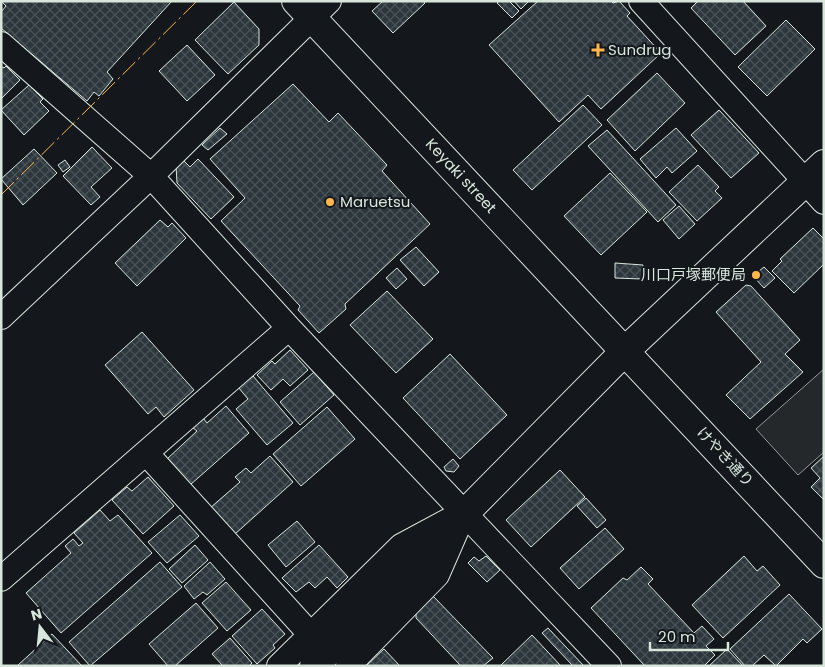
<svg xmlns="http://www.w3.org/2000/svg" width="825" height="667" font-family="Poppins,'Noto Sans JP',sans-serif">
<defs>
<pattern id="building-cross-hatch" width="8" height="8" patternUnits="userSpaceOnUse" patternTransform="scale(1.25)"><rect width="8" height="8" fill="#2c363c"/><path d="M0 0l8 8M0 8l8-8" fill="none" stroke="#4a5358"/></pattern>
</defs>
<rect width="100%" height="100%" fill="#14181c"/>
<path fill="#24282b" stroke="#939e99" d="M824 369V452L798 475 756 429Z"/>
<path fill="url(#building-cross-hatch)" stroke="#d8e6dc" d="M1 1H172L107 72 113 79 99 96 94 92 87 101 1 28V12L6 6Z
M383 1H423L425 3 393 33 372 11Z
M499 1H509L519 11 512 18 497 3Z
M514 1H529L521 9Z
M538 1H611L613 3 619 1 630 13 627 16 661 53 601 109 588 95 559 122 489 45Z
M698 1H743L766 26 735 55 691 8Z
M234 2 259 29V45L228 74 195 40Z
M786 20 815 49 767 96 738 67Z
M187 45 215 75 187 101 159 71Z
M1 66 4 68 6 66 20 80 1 99Z
M657 73 685 103 635 151 607 120Z
M293 84 329 122 338 113 387 165 382 171 430 224 345 304 346 309 319 333 298 310 300 306 221 221 245 198 210 159Z
M29 85 43 99 40 102 49 111 24 135 1 110Z
M583 105 602 125 532 190 513 170Z
M719 110 759 153 731 178 691 135Z
M220 128 227 134 208 150 202 145Z
M676 128 697 151 672 173 667 167 656 178 640 159Z
M607 130 676 205 658 222 588 146Z
M92 147 112 168 91 187 100 197 91 205 63 176Z
M34 149 57 173 23 205 1 179Z
M182 159 190 167 198 159 234 197 211 219 177 183 176 165Z
M65 160 70 167 63 172 58 165Z
M698 165 719 187 715 191 722 198 697 221 669 192Z
M610 173 647 212 601 255 564 216Z
M679 206 695 224 679 239 663 220Z
M160 220 168 227 172 223 186 238 137 286 115 263Z
M813 228 824 239V264L794 293 772 271 782 261 780 259Z
M416 247 439 272 424 286 400 260Z
M615 263 643 265 642 279 615 278Z
M764 267 775 278 764 288 753 276Z
M397 268 407 279 396 289 386 278Z
M746 285 751 286 800 340 785 354 803 372 750 419 726 395 761 362 716 312Z
M387 291 433 339 396 373 350 325Z
M142 332 194 390 164 417 156 407 148 414 105 365Z
M290 350 308 370 290 386 283 379 271 390 257 375 272 361 275 364Z
M450 354 507 415 460 459 403 398Z
M314 372 334 395 300 425 280 402Z
M253 376 293 423 267 445 236 409 248 399 238 387Z
M226 406 249 433 190 485 167 459 197 431 192 427 203 418 207 423Z
M327 407 355 439 301 486 273 454Z
M270 456 293 482 235 534 210 508 240 482 235 477 246 468 251 473Z
M824 456V500L811 487 820 478 811 468Z
M453 459 459 466 454 472 446 471 444 467Z
M560 470 585 497 531 547 506 520Z
M148 477 174 506 143 534 112 500 127 487 132 491Z
M586 498 606 520 597 528 577 506Z
M100 510 110 521 118 515 152 553 61 633 26 593 71 553 65 546 73 539 79 546 83 543 74 533Z
M180 515 199 536 167 563 148 542Z
M297 521 315 542 286 567 268 545Z
M605 528 624 549 579 589 560 568Z
M195 545 208 560 182 583 169 569Z
M319 545 348 577 337 588 327 577 315 588 309 582 296 592 282 578Z
M486 556 500 570 487 582 468 563 474 557 479 561Z
M744 556 757 571 763 566 780 585 723 638 692 605Z
M160 562 182 587 90 666 69 642Z
M210 562 225 579 207 595 203 592 194 599 184 586Z
M641 567 653 579 648 584 694 633 702 626 714 639 706 646 715 655 704 666H645L591 608 623 578 627 580Z
M226 582 251 610 227 631 202 603Z
M789 594 822 629 807 643 803 639 776 666 764 655 752 666H745L730 649Z
M432 595 493 658 483 666H461L416 618V609Z
M196 603 218 628 175 666H168L149 644Z
M262 609 285 634 273 645 275 648 257 664 232 636Z
M548 628 584 666H573L542 633Z
M52 634 82 666H17Z
M532 635 561 666H500Z
M230 638 252 663 249 666H223L212 654Z
M384 649 400 666H366Z
M727 649 743 666H709Z"/>
<g fill="none" stroke-linecap="round" stroke-linejoin="round">
<g stroke="#d8e6dc" stroke-width="26">
<path id="minor" d="M641 1 824 202
M1 44 151 176 289 328 609 666
M1 317 151 176 329 1
M147 454 310 634
M1 579 289 328
M279 666 401 546 455 517
M348 666 437 575 461 520"/>
</g>
<g stroke="#d8e6dc" stroke-width="30">
<path id="tertiary" d="M296 1 824 564
M314 666 626 350 824 164"/>
</g>
<use href="#minor" stroke="#14181c" stroke-width="24"/>
<use href="#tertiary" stroke="#14181c" stroke-width="28"/>
<path stroke="#ffb74d" stroke-width="1" stroke-dasharray="18 4 2.5 4" stroke-linecap="butt" d="M1 195 197 1"/>
</g>
<g fill="#ffb74d" stroke="#14181c" stroke-width="2">
<path d="M595.5 42.5h5v5h5v5h-5v5h-5v-5h-5v-5h5z"/>
<circle cx="330" cy="202" r="5"/>
<circle cx="756" cy="275" r="5"/>
</g>
<g text-anchor="middle" stroke-width="4" stroke-linejoin="round" paint-order="stroke">
<g font-size="15" fill="#d8e6dc" stroke="#14181c" text-anchor="start">
<text x="608" y="55">Sundrug</text>
<text x="340" y="207">Maruetsu</text>
<text x="746" y="280" text-anchor="end">川口戸塚郵便局</text>
</g>
<g font-size="15" fill="#d8e6dc" stroke="#14181c">
<text transform="translate(461 176) rotate(47)" y="5">Keyaki street</text>
<text transform="translate(725 457) rotate(47)" y="5">けやき通り</text>
</g>
</g>
<rect width="825" height="667" fill="none" stroke="#d8e6dc" stroke-width="5"/>
<g transform="translate(40 627) rotate(344)" stroke="#14181c" stroke-width="4" paint-order="stroke">
<path d="M0-4L9 19L0 12L-9 19Z" fill="#d8e6dc"/>
<text y="-8" font-size="14" font-weight="bold" text-anchor="middle" fill="#d8e6dc">N</text>
</g>
<path d="M650 642v8h78v-8" fill="none" stroke="#d8e6dc" stroke-width="2.5"/>
<text x="658" y="642" font-size="15" fill="#d8e6dc" stroke="#14181c" stroke-width="4" paint-order="stroke">20 m</text>
</svg>
